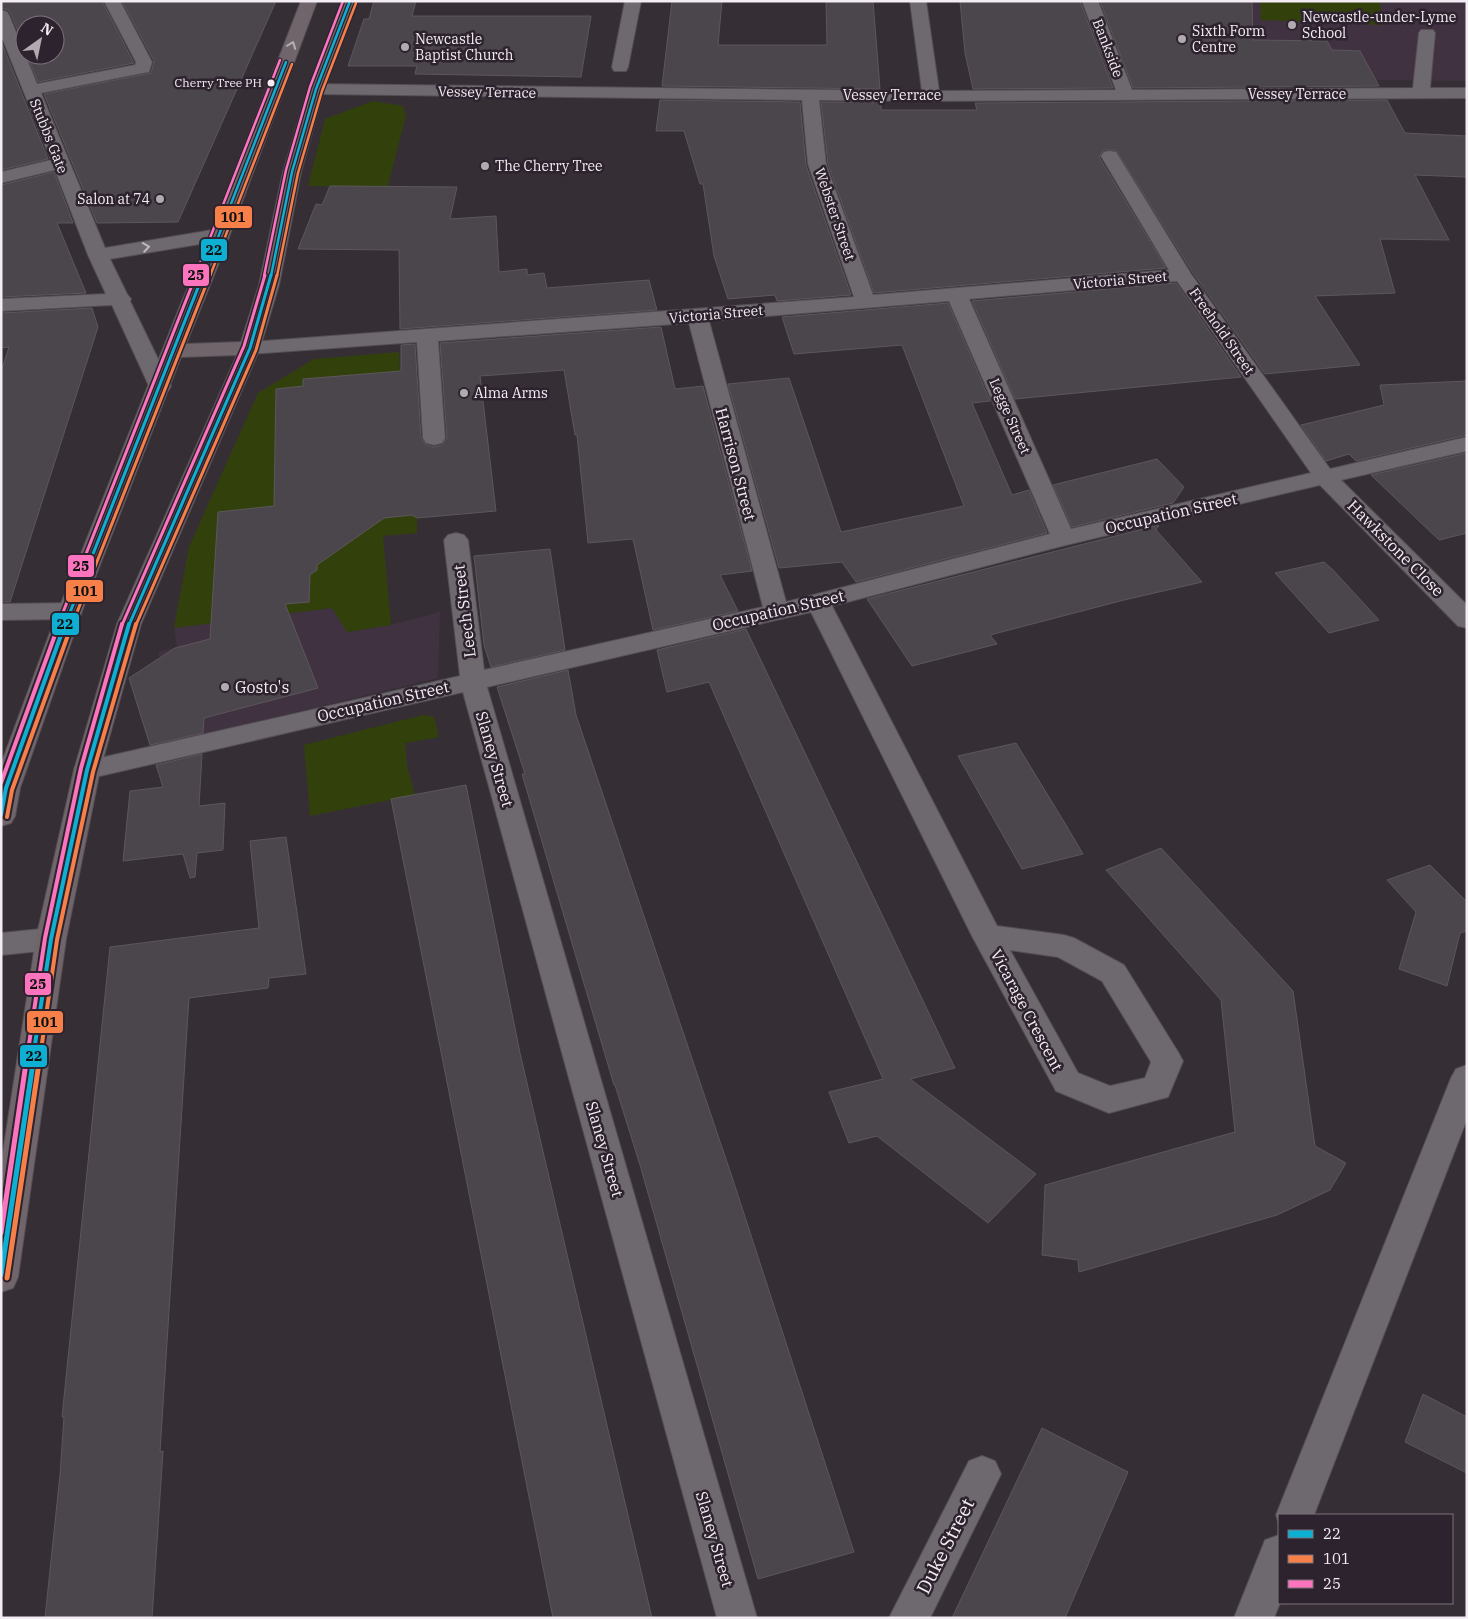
<svg xmlns="http://www.w3.org/2000/svg" width="1468" height="1619" font-family="'IBM Plex Serif',serif">
<rect width="100%" height="100%" fill="#352f35"/>
<path fill="#413242" d="M1109 1H1467V81L1288 79Z
M332 608 348 632 391 625 440 612 438 678 151 747 131 684 161 662 158 652 177 647 174 628Z"/>
<path fill="#32410c" d="M1260 1H1380L1382 25 1261 20Z
M373 101 403 106 406 115 388 186H308L325 119Z
M399 352 402 431 303 386 276 389 274 506 218 512 212 611 309 602 310 575 317 570V565L309 562 374 519 412 515 417 518V533L383 536 391 625 347 632 332 608 174 628 189 547 258 393 314 359Z
M423 715 434 717 439 737 405 743 407 765 415 795 310 816 304 745Z"/>
<path fill="#4b464b" stroke="#5c575c" d="M1 1H102L134 63 38 82 27 55H55V25H25V49L11 14 8 10 1 8Z
M122 1H276L178 222 97 223 44 94 151 73 154 61Z
M374 1H416L412 16H591L581 77 415 74 417 66H348L364 19H369Z
M672 1H722L718 45H827L826 1H873L880 89 662 86Z
M960 1H1080L1113 88 973 89 965 53Z
M1100 1H1252L1253 40 1327 41 1332 50 1360 51 1379 86 1133 88Z
M1 41 48 159 1 170Z
M660 100 800 102 806 165 851 295 777 301 775 295 728 299 714 256 703 184H700L684 131H656Z
M1387 100 1405 133 1467 136V177L1415 175 1449 240 1380 239 1395 293 1315 296 1360 365 1265 374 1193 273 1116 150H1104L1099 157 1166 268 874 293 828 164 821 102H881V110H977L975 103Z
M54 172 73 223H57L86 293 1 297V185Z
M330 186 457 187 450 219 496 216 499 272 527 269V275L544 273 547 288 649 280 657 310 400 329 399 250 298 249 316 204 322 205Z
M1176 283 1241 377 1015 399 972 301Z
M948 303 990 401 972 403 1012 495 1029 490 1047 533 856 582 842 562 779 568 728 384 789 378 841 532 964 506 902 345 794 354 782 317Z
M92 308 98 327 10 602H1V372L9 347 1 348V313Z
M661 327 675 389 703 386 752 571 720 575 738 611 653 630 633 539 588 543 577 435H575L564 370 480 376 496 511 417 518 412 515 384 518 317 565V570L310 575 309 602 285 604 318 688 204 718 203 733 150 745 129 678 175 648 210 639 218 512 274 506 276 389 303 386V379L401 371V345L415 344 421 438 426 445 434 447 442 445 447 438 440 343Z
M1467 381V435L1356 461 1349 454 1326 461 1301 425 1384 405 1380 385Z
M1467 453V533L1439 540 1371 475Z
M1157 459 1184 487 1173 503 1072 527 1053 485Z
M1159 525 1156 530 1202 582 1124 600 990 635 997 644 912 666 867 599Z
M550 549 565 650 491 667 484 645 474 556Z
M1324 562 1333 570 1379 620 1329 633 1275 573Z
M746 629 955 1068 910 1079 1036 1174 988 1223 877 1136 849 1143 829 1092 883 1079 709 682 667 692 657 650Z
M568 670 576 715 733 1180 854 1552 758 1579 640 1165 615 1085H614L522 774H525L497 687Z
M1016 743 1066 825 1083 854 1022 869 958 756Z
M202 754 199 806 225 803 223 850 197 853 195 877 190 878 183 854 123 861 130 791 163 787 156 765Z
M466 785 520 1053 652 1618H553L391 799Z
M286 837 306 974 269 978 268 988 189 998 160 1452 163 1451 152 1618H45L60 1475 64 1417H62L110 947 259 928 250 841Z
M1161 848 1293 991 1315 1146 1346 1163 1330 1190 1277 1215 1079 1272 1078 1260 1042 1255 1045 1185 1235 1132 1221 1000 1106 870Z
M1430 865 1467 902V931L1460 933 1447 986 1399 969 1416 912 1387 880Z
M1423 1394 1467 1417V1473L1405 1442Z
M1042 1428 1128 1472 1065 1618H952Z"/>
<g fill="none" stroke-linecap="round" stroke-linejoin="round">
<g stroke="#544e54" stroke-width="2">
<path id="minor" d="M104 1H120L152 62 149 72 143 73 41 93 105 248 218 229 225 231 228 235 225 239 218 241 110 259 127 294 131 299 130 301 171 386 168 391 160 392 152 391 149 386 112 305 1 311V299L106 294 88 255 55 170 1 183V172L51 160 1 35V10L7 12 9 15 37 84 135 65 136 62Z
M625 1H641L628 67 626 71H614L612 67Z
M910 1H926L939 91 1116 90 1082 1H1098L1132 90 1413 88 1419 33 1421 30H1433L1435 33 1430 88H1467V98L931 101 819 100 826 164 873 295 1169 270 1101 156 1104 152 1110 151 1116 152 1191 274 1330 469 1467 437V451L1341 480 1467 605V628L1458 626 1320 485 1066 545 832 606 997 926 1064 935 1074 938 1124 965 1178 1052 1183 1061 1168 1097 1109 1113 1056 1091 972 936 811 612 487 687 757 1618H717L463 692 87 779 77 777 74 770 77 763 87 761 460 676 444 540 448 535 456 533 464 535 468 540 484 670 763 607 689 323 438 341 445 438 442 443 434 445 426 443 423 438 417 342 250 354 243 352 240 348 243 344 250 342 854 297 808 164 802 100 316 94 310 93 308 89 310 85 316 84 922 91ZM1177 281 1311 473 1071 529 969 299ZM949 301 1050 534 786 602 709 321ZM1010 950 1058 957 1102 981 1151 1062 1145 1078 1110 1086 1078 1073Z
M70 603 79 605 82 611 79 617 70 619 1 620V604Z
M51 928 61 931 66 939 61 947 51 950 1 955V933Z
M1467 1065V1119L1314 1515H1279V1523L1276 1515 1451 1078 1456 1069Z
M982 1456 995 1461 1001 1474 930 1618H889L969 1461Z
M1279 1535 1280 1603 1274 1618H1234L1265 1540Z"/>
</g>
<g stroke="#544e54" stroke-width="2">
<path id="highway" d="M301 1H317L223 253 186 344 241 342 259 285 283 172 308 89 342 1H358L324 89 301 172 279 285 260 348 141 624 100 770 66 939 18 1277 13 1288 1 1292V1165L36 939 74 770 117 624 237 355 181 357 82 611 20 788 15 816 11 823 1 826V764L58 611 180 306 203 253Z"/>
</g>
<use href="#minor" fill="#6e696e" fill-rule="evenodd"/>
<use href="#highway" fill="#6f656a" fill-rule="evenodd"/>
<g stroke="#2d232e" stroke-width="5">
<path id="bus-1-far3" d="M203 276 286 62
M271 276 292 172 316 89 350 1"/>
</g>
<g stroke="#2d232e" stroke-width="6">
<path id="bus-1-far2" d="M65 625 203 275
M129 625 250 348 271 275"/>
</g>
<g stroke="#2d232e" stroke-width="8">
<path id="bus-1-far1" d="M1 815 6 788 65 624
M32 1064 51 939 87 770 129 624"/>
</g>
<g stroke="#2d232e" stroke-width="9">
<path id="bus-1" d="M1 1275 33 1063"/>
</g>
<g stroke="#2d232e" stroke-width="5">
<path id="bus-2-far3" d="M210 276 292 64
M277 276 298 173 322 91 356 3"/>
</g>
<g stroke="#2d232e" stroke-width="6">
<path id="bus-2-far2" d="M72 625 210 275
M136 625 256 350 277 275"/>
</g>
<g stroke="#2d232e" stroke-width="8">
<path id="bus-2-far1" d="M7 817 12 790 72 624
M39 1064 57 940 93 772 136 624"/>
</g>
<g stroke="#2d232e" stroke-width="9">
<path id="bus-2" d="M7 1278 39 1063"/>
</g>
<g stroke="#2d232e" stroke-width="5">
<path id="bus-3-far3" d="M195 276 280 60
M264 276 286 170 310 87 343 1"/>
</g>
<g stroke="#2d232e" stroke-width="6">
<path id="bus-3-far2" d="M58 625 196 275
M122 625 244 346 265 275"/>
</g>
<g stroke="#2d232e" stroke-width="8">
<path id="bus-3-far1" d="M1 783 59 624
M26 1064 45 938 81 768 122 624"/>
</g>
<g stroke="#2d232e" stroke-width="9">
<path id="bus-3" d="M1 1233 26 1063"/>
</g>
<use href="#bus-1-far3" stroke="#0dafd3" stroke-width="2.5"/>
<use href="#bus-1-far2" stroke="#0dafd3" stroke-width="3"/>
<use href="#bus-1-far1" stroke="#0dafd3" stroke-width="4"/>
<use href="#bus-1" stroke="#0dafd3" stroke-width="5"/>
<use href="#bus-2-far3" stroke="#f78048" stroke-width="2.5"/>
<use href="#bus-2-far2" stroke="#f78048" stroke-width="3"/>
<use href="#bus-2-far1" stroke="#f78048" stroke-width="4"/>
<use href="#bus-2" stroke="#f78048" stroke-width="5"/>
<use href="#bus-3-far3" stroke="#fc73be" stroke-width="2.5"/>
<use href="#bus-3-far2" stroke="#fc73be" stroke-width="3"/>
<use href="#bus-3-far1" stroke="#fc73be" stroke-width="4"/>
<use href="#bus-3" stroke="#fc73be" stroke-width="5"/>
</g>
<defs><path id="oneway-chevron" d="M-2-3.5L2.5 0L-2 3.5" fill="none" stroke-width="1.6" stroke-linecap="round" stroke-linejoin="round" transform="scale(1.25)"/></defs>
<use stroke="#b8afb6" href="#oneway-chevron" transform="translate(292 45) rotate(-69)"/>
<use stroke="#beb8be" href="#oneway-chevron" transform="translate(146 247) rotate(-9)"/>
<g fill="#b1aab1" stroke="#2d232e" stroke-width="2">
<circle cx="1292" cy="25" r="5"/>
<circle cx="1182" cy="39" r="5"/>
<circle cx="405" cy="47" r="5"/>
<circle cx="485" cy="166" r="5"/>
<circle cx="160" cy="199" r="5"/>
<circle cx="464" cy="393" r="5"/>
<circle cx="225" cy="687" r="5"/>
</g>
<circle fill="#f4ecf4" stroke="#2d232e" stroke-width="2" cx="271" cy="83" r="4.5"/>
<g text-anchor="middle" stroke-width="5" stroke-linejoin="round" paint-order="stroke">
<g font-size="12" fill="#f4ecf4" stroke="#2d232e" text-anchor="end">
<text x="262" y="87">Cherry Tree PH</text>
</g>
<g font-size="14" fill="#f4ecf4" stroke="#2d232e" text-anchor="start">
<text x="1302" y="22">Newcastle-under-Lyme<tspan x="1302" dy="16">School</tspan></text>
<text x="1192" y="36">Sixth Form<tspan x="1192" dy="16">Centre</tspan></text>
<text x="415" y="44">Newcastle<tspan x="415" dy="16">Baptist Church</tspan></text>
<text x="495" y="171">The Cherry Tree</text>
<text x="150" y="204" text-anchor="end">Salon at 74</text>
<text x="474" y="398">Alma Arms</text>
</g>
<g font-size="14" fill="#f4ecf4" stroke="#2d232e">
<text transform="translate(1108 48) rotate(69)" y="5">Bankside</text>
<text transform="translate(487 92) rotate(1)" y="5">Vessey Terrace</text>
<text x="1297" y="99">Vessey Terrace</text>
<text x="892" y="100">Vessey Terrace</text>
<text transform="translate(49 136) rotate(68)" y="5">Stubbs Gate</text>
<text transform="translate(835 214) rotate(71)" y="5">Webster Street</text>
<text transform="translate(1120 280) rotate(-5)" y="5">Victoria Street</text>
<text transform="translate(716 314) rotate(-5)" y="5">Victoria Street</text>
<text transform="translate(1222 331) rotate(55)" y="5">Freehold Street</text>
<text transform="translate(1010 416) rotate(66)" y="5">Legge Street</text>
</g>
<g font-size="16" fill="#f4ecf4" stroke="#2d232e">
<text transform="translate(736 464) rotate(75)" y="6">Harrison Street</text>
<text transform="translate(1171 513) rotate(-13)" y="6">Occupation Street</text>
<text transform="translate(1396 548) rotate(45)" y="6">Hawkstone Close</text>
<text transform="translate(778 610) rotate(-13)" y="6">Occupation Street</text>
<text transform="translate(464 611) rotate(-97)" y="6">Leech Street</text>
<text transform="translate(383 701) rotate(-13)" y="6">Occupation Street</text>
<text transform="translate(495 759) rotate(74)" y="6">Slaney Street</text>
<text transform="translate(1027 1010) rotate(62)" y="6">Vicarage Crescent</text>
<text transform="translate(605 1149) rotate(74)" y="6">Slaney Street</text>
<text transform="translate(715 1539) rotate(74)" y="6">Slaney Street</text>
</g>
<g font-size="16" fill="#f4ecf4" stroke="#2d232e" text-anchor="start">
<text x="235" y="693">Gosto's</text>
</g>
<g font-size="19" fill="#f4ecf4" stroke="#2d232e">
<text transform="translate(945 1546) rotate(-63)" y="7">Duke Street</text>
</g>
</g>
<g stroke="#2d232e" stroke-width="2">
<rect x="214" y="205" width="39" height="24" rx="5" fill="#f78048"/>
<rect x="200" y="238" width="28" height="24" rx="5" fill="#0dafd3"/>
<rect x="182" y="263" width="28" height="24" rx="5" fill="#fc73be"/>
<rect x="67" y="554" width="28" height="24" rx="5" fill="#fc73be"/>
<rect x="65" y="579" width="39" height="24" rx="5" fill="#f78048"/>
<rect x="51" y="612" width="29" height="24" rx="5" fill="#0dafd3"/>
<rect x="24" y="972" width="28" height="24" rx="5" fill="#fc73be"/>
<rect x="26" y="1010" width="38" height="24" rx="5" fill="#f78048"/>
<rect x="19" y="1044" width="29" height="24" rx="5" fill="#0dafd3"/>
</g>
<g font-size="14" text-anchor="middle" font-weight="bold" fill="#111">
<text x="233" y="222">101</text>
<text x="214" y="255">22</text>
<text x="196" y="280">25</text>
<text x="81" y="571">25</text>
<text x="85" y="596">101</text>
<text x="65" y="629">22</text>
<text x="38" y="989">25</text>
<text x="45" y="1027">101</text>
<text x="34" y="1061">22</text>
</g>
<rect width="1468" height="1619" fill="none" stroke="#f4ecf4" stroke-width="5"/>
<rect x="1278" y="1514" width="175" height="90" fill="#2d232e" stroke="#7d737d"/>
<rect x="1288" y="1530" width="25" height="8" fill="#0dafd3" stroke="#7d737d"/>
<text x="1323" y="1539" font-size="15" fill="#f4ecf4">22</text>
<rect x="1288" y="1555" width="25" height="8" fill="#f78048" stroke="#7d737d"/>
<text x="1323" y="1564" font-size="15" fill="#f4ecf4">101</text>
<rect x="1288" y="1580" width="25" height="8" fill="#fc73be" stroke="#7d737d"/>
<text x="1323" y="1589" font-size="15" fill="#f4ecf4">25</text>
<g transform="translate(40 40) rotate(33)"><circle r="24" fill="#2d232e" stroke="#7d737d"/>
<path d="M0-4L9 19L0 12L-9 19Z" fill="#b1aab1"/>
<text y="-8" font-size="14" font-weight="bold" text-anchor="middle" fill="#f4ecf4">N</text>
</g>
</svg>
